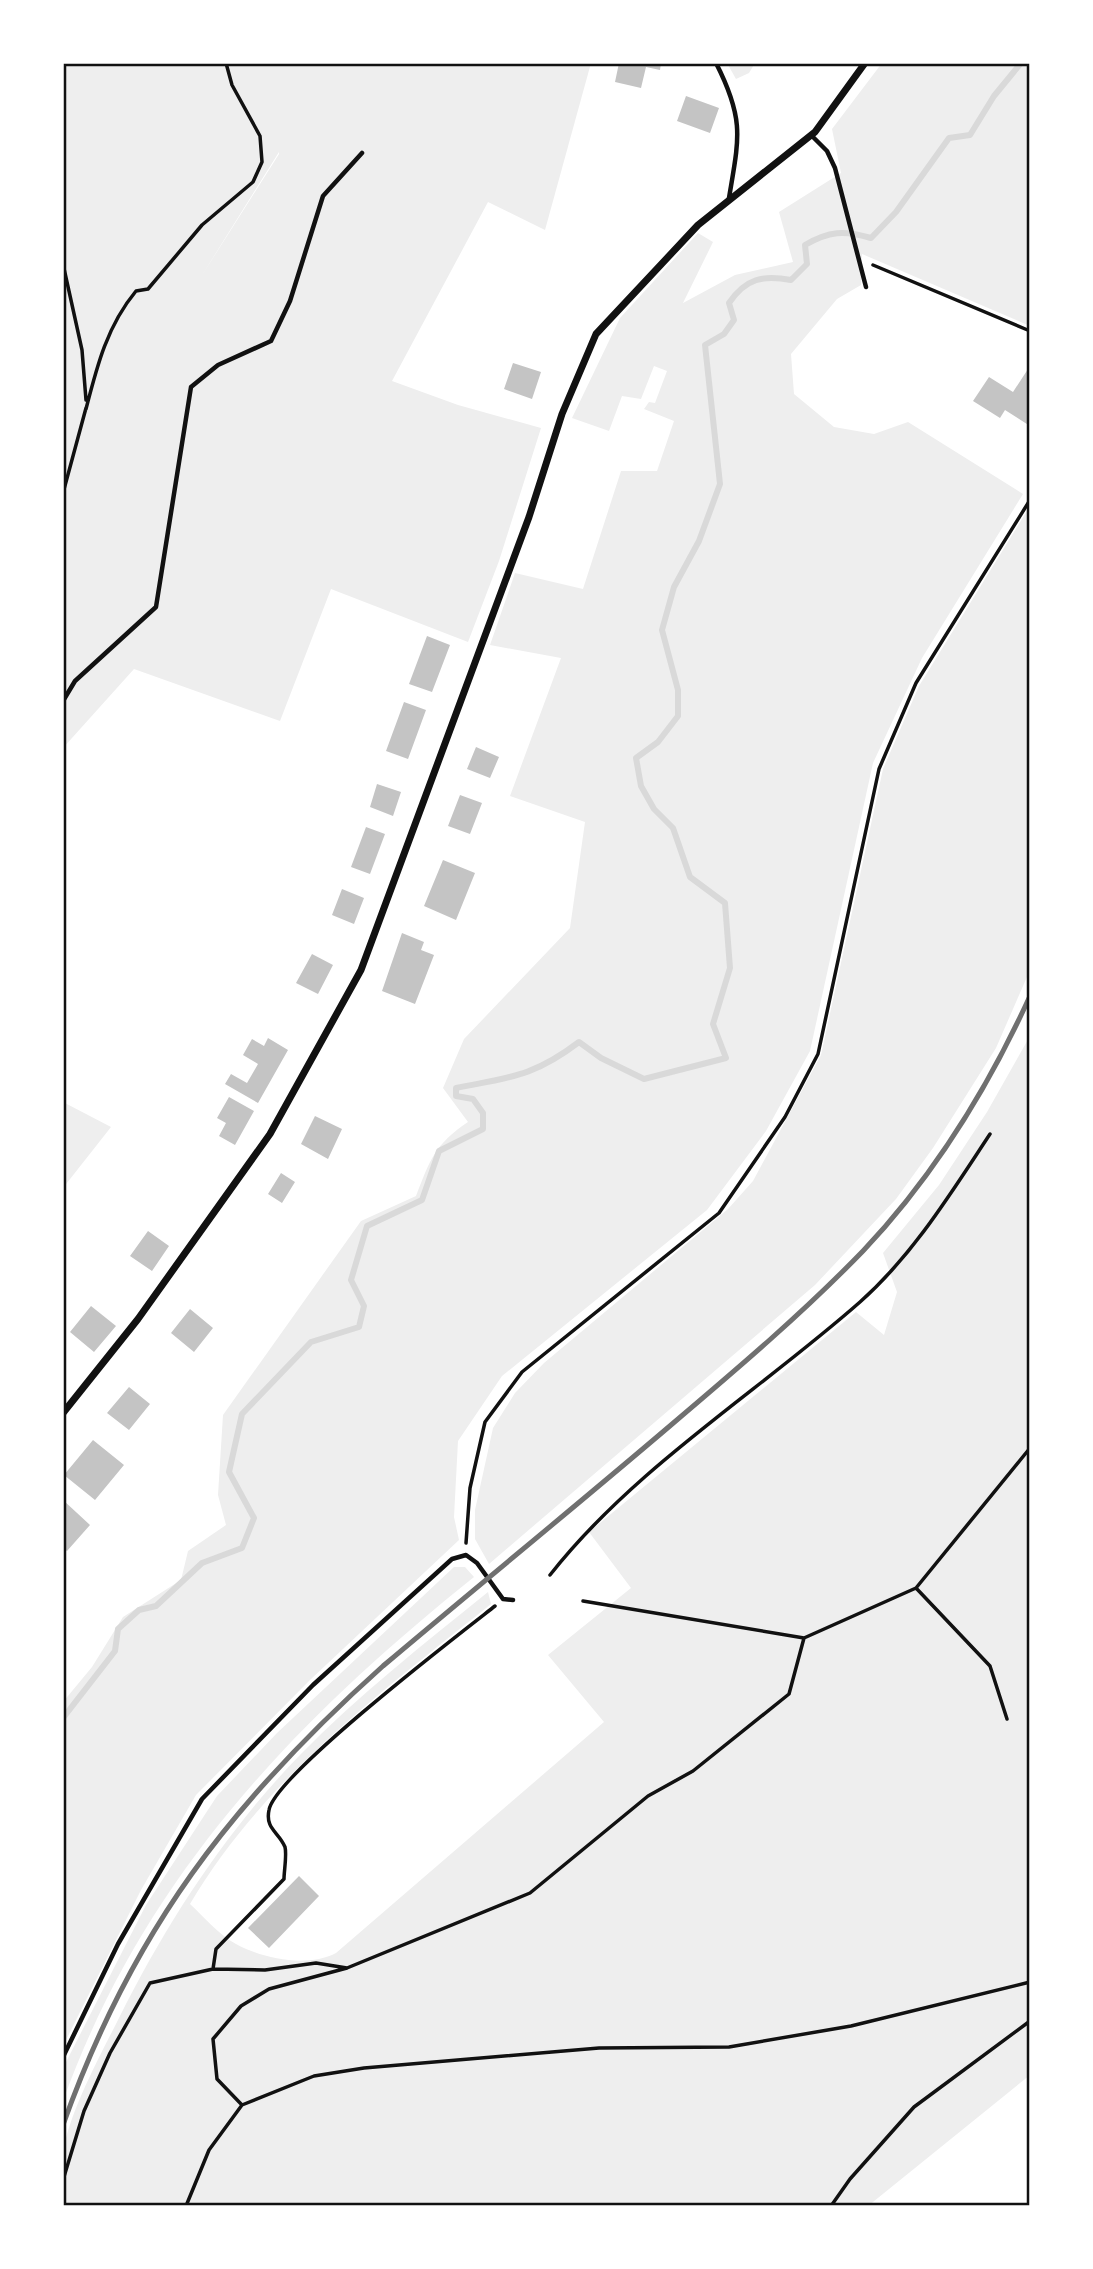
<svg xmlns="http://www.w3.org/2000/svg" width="1093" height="2269" font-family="Signika,sans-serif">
<rect width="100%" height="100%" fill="#fff"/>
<path fill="#eee" fill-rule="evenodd" d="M63 63H591L545 230 488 202 392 381 458 405 541 428 499 561 468 642 331 589 280 721 134 669 63 748ZM279 152V154L199 280Z
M727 63H755L749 73 736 79Z
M882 63H1030V326L862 254 861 285 837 299 791 354 794 394 834 427 874 434 908 422 1023 494 922 658 873 763 810 1051 766 1131 707 1210 502 1376 458 1441 454 1517 459 1540 310 1680 196 1795 141 1890 63 2046V1702L92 1667 123 1617 181 1580 188 1551 226 1525 218 1495 223 1415 361 1221 416 1196C430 1160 435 1144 468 1122L443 1088 464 1039 570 928 585 822 510 796 561 658 490 645 515 573 583 589 621 471H657L674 421 644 409 649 402 655 403 667 371 654 366 641 399 622 396 609 431 572 418 620 318 698 233 713 242 683 303 735 275 793 262 779 212 841 173 832 129Z
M1030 506V970L996 1048 933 1148 896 1199 815 1285 489 1564 475 1539V1510L493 1428 515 1393 544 1363 728 1209 753 1181 821 1055 883 769 919 686Z
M1030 1036V2075L868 2206H63C63 2189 61 2170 63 2153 69 2112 101 2054 120 2016 167 1922 226 1831 300 1755 357 1696 424 1644 488 1592L491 1604C381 1692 262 1781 190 1904 204 1917 219 1935 236 1944 264 1959 307 1968 336 1953L604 1722 548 1655 631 1588 589 1532 856 1312 884 1335 897 1292 883 1253 939 1185 987 1112Z
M63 1102 111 1127 63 1188Z
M454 1567H465L474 1577C293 1722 143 1879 63 2101V2068L146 1905 217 1796 277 1733Z"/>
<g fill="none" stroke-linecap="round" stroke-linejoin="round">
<path stroke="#d9d9d9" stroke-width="6" d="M63 1718 115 1651 118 1629 139 1610 156 1606 202 1563 242 1548 254 1518 229 1472 242 1414 311 1342 359 1327 364 1306 351 1280 367 1226 422 1200 439 1151 483 1129V1113L473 1099 456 1096V1088C510 1077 533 1077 579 1042L601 1058 644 1079 726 1058 713 1024 730 968 725 903 690 877 673 828 654 809 641 786 636 758 658 742 678 716V690L662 630 674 587 699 541 720 484 705 345 724 334 734 320 729 303C746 278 763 275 791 280L807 264 805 245C829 231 844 230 871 238L896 212 949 138 970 135 994 96 1021 63"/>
</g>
<path fill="#c4c4c4" d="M619 63H661L660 70 646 67 641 88 615 82Z
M686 96 719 108 710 133 677 121Z
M513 363 541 372 532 399 504 389Z
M1030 366V426L1005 410 1000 418 973 401 989 377 1013 392Z
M427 636 450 645 432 692 409 684Z
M404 702 426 710 408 759 386 751Z
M476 747 499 757 490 778 467 769Z
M377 784 401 792 393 816 370 807Z
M460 795 482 803 470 834 448 826Z
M366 827 385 834 370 874 351 867Z
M443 860 475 873 456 920 424 906Z
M342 889 364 898 354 924 332 915Z
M402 933 424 942 421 950 434 955 415 1004 382 991Z
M312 954 333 965 318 994 296 983Z
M268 1038 288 1050 258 1103 225 1084 231 1074 247 1083 258 1064 243 1055 252 1039 264 1046Z
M229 1097 254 1111 235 1145 219 1136 226 1123 217 1118Z
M315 1116 342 1129 328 1159 301 1144Z
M281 1173 295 1182 282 1203 268 1194Z
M148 1231 169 1246 152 1271 130 1256Z
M91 1306 116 1326 94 1352 70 1332Z
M190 1309 213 1328 194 1352 171 1333Z
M129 1387 150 1404 129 1430 107 1413Z
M93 1440 124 1465 95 1500 64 1475Z
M63 1500 90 1525 67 1551 63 1548Z
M299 1876 319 1896 269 1948 248 1928Z"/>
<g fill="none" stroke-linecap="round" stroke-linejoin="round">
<path stroke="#111" stroke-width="3.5" d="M63 264 82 350 86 400
M873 265 1030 331
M86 409C97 366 107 326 136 291L148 289 202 225 253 182 262 162 260 136 232 85 226 63
M63 493 86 408
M466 1543 470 1488 485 1422 522 1372 719 1213 785 1117 818 1054 879 769 916 683 1030 500
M550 1575C634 1468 758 1392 860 1302 913 1255 951 1193 990 1134
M916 1588 990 1666 1007 1719
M583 1601 804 1638
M347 1968 530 1893 648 1796 693 1771 789 1694 804 1638 916 1588 1030 1448
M213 1969 216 1949 284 1879C284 1871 287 1855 285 1847 279 1832 265 1829 269 1810 275 1775 458 1635 495 1606
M242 2105 314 2076 364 2068 599 2048 729 2047 851 2026 1030 1982
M63 2180 84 2111 110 2053 150 1983 213 1969 265 1970 316 1963 347 1968 269 1989 241 2006 213 2039 217 2079 242 2105 209 2150 186 2206
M831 2206 850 2179 914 2107 1030 2021"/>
<path stroke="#111" stroke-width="4.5" d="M716 63C745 120 739 138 729 198
M811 135 827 151 835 168 866 287
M63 701 75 681 156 607 191 387 218 365 271 341 290 301 323 196 362 153
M63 2057 118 1944 202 1799 313 1685 452 1559 466 1555 477 1563 503 1599 513 1600"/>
<path stroke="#111" stroke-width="7" d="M63 1413 138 1319 270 1134 361 970 529 517 562 414 596 334 698 225 815 132 865 63"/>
<path stroke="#707070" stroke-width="5" d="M63 2125C132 1931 231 1802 383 1666 479 1585 576 1506 671 1425 737 1369 803 1313 863 1251 933 1177 988 1088 1030 996"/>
</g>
<rect width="1093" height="2269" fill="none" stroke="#ffffff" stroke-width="130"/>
<rect x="65" y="65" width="963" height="2139" fill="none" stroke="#111" stroke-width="2.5"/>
</svg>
